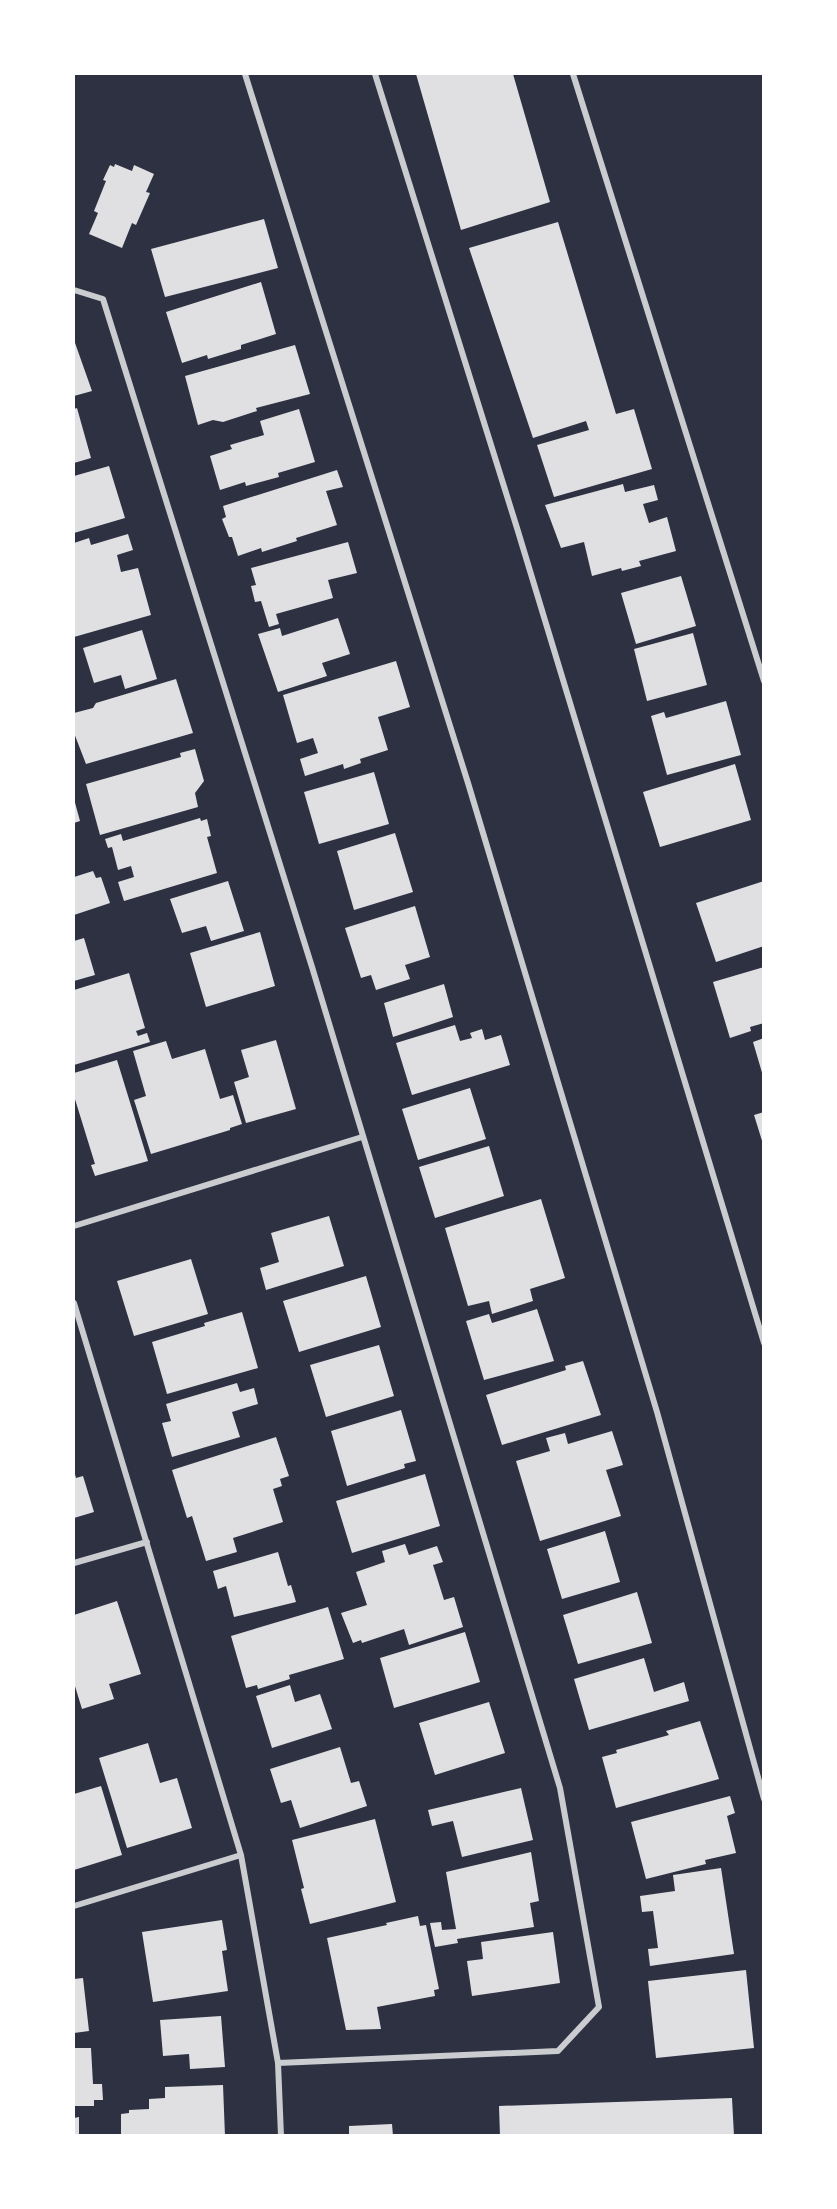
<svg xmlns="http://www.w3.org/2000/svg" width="837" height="2209" font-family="Ubuntu,sans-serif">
<rect width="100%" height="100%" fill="#2d3142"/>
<path fill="#e0e0e3" d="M416 74H513L550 202 461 230Z
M115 164 132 171 134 165 154 174 146 192 150 193 136 225 132 223 122 248 89 234 98 213 94 211 106 181 103 180 110 165 114 167Z
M264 219 278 268 165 297 151 249Z
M558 222 616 414 634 409 652 469 554 497 537 445 589 430 586 421 533 438 469 248Z
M261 282 276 334 241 345V349L208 359 207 355 182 363 166 312Z
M74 340 92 391 74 396Z
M295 345 310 394 256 408 257 411 223 422 213 420 198 425 185 376Z
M77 408 91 458 74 463V409Z
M299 409 315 462 278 473 279 477 246 486 245 482 220 490 210 456 232 449 230 445 264 435 260 421Z
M109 466 125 518 74 533V476Z
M337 470 343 487 326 491 337 525 296 538 297 541 262 552 261 548 238 556 232 537H229L222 519 226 517 223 506Z
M623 484 625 492 654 485 658 500 643 504 649 523 667 517 676 551 639 561 641 566 622 571 621 568 592 576 584 542 561 548 545 505Z
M128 534 133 550 117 555 121 572 138 568 151 615 74 637V543L89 538 91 545Z
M348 542 357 573 328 580 333 598 276 614 279 624 269 627 261 601 255 602 251 586 256 585 251 568Z
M681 576 696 626 636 644 621 593Z
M338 618 350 654 322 663 327 676 278 692 258 634 280 628 282 636Z
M142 630 157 679 125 689 121 675 94 683 83 648Z
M693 633 707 685 647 701 634 649Z
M396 661 410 707 378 717 388 750 360 759 361 763 344 769 343 764 305 776 300 759 318 753 313 738 297 743 283 695Z
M176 679 193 733 86 764 74 733V713L93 708 96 703Z
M726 701 741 755 667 775 651 716 664 712 666 718Z
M195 749 204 781 195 793 198 807 100 835 86 784 181 757 180 753Z
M735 764 751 820 660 847 643 792Z
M374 772 389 824 319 844 304 792Z
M74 799 80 821 74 823Z
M200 818 201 821 207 819 211 836 207 837 217 873 124 901 118 882 134 877 131 866 118 870 112 847 108 848 105 839 121 834 123 841Z
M395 833 413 892 354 910 337 851Z
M93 871 96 878 101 877 110 903 74 915V877Z
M228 881 244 931 211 941 206 926 182 933 170 899Z
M764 881V946L716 962 696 903Z
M415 906 430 957 405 965 410 979 376 990 371 975 361 978 345 928Z
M260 932 275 986 206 1007 190 953Z
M84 938 95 975 74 981V941Z
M764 967V1023L750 1027 751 1031 730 1038 713 982Z
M129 973 145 1028 136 1031 138 1036 147 1033 150 1042 74 1065V990Z
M444 984 453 1017 393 1037 384 1003Z
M455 1025 460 1041 472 1038 470 1033 482 1029 485 1040 501 1035 510 1065 412 1095 396 1043Z
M764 1038V1076H763L753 1042Z
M276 1040 296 1109 246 1123 234 1082 249 1077 241 1050Z
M166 1041 172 1059 205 1049 220 1099 233 1095 242 1124 230 1128V1130L151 1154 134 1100 146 1096 133 1051Z
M117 1060 148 1161 95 1176 91 1165 95 1164 74 1096V1073Z
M470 1088 486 1139 418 1160 402 1109Z
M764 1112V1144H763L754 1115Z
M489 1146 504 1196 435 1218 419 1167Z
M541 1199 565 1278 530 1289 533 1301 492 1314 489 1301 468 1306 445 1228Z
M329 1216 344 1266 266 1290 260 1268 279 1262 271 1233Z
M191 1259 208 1314 134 1336 117 1281Z
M366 1276 381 1327 299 1352 283 1301Z
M537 1309 554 1361 484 1380 466 1321 489 1314 492 1323Z
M242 1312 258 1368 167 1394 152 1342 205 1326 204 1323Z
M379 1345 394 1396 326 1417 310 1365Z
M583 1361 601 1415 502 1445 486 1395 566 1370 565 1366Z
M237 1383 240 1392 254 1388 258 1404 232 1412 240 1437 172 1457 162 1423 171 1421 166 1404Z
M401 1410 416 1461 404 1464 405 1468 347 1486 331 1431Z
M612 1431 623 1465 606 1470 621 1516 540 1541 516 1461 550 1451 546 1438 565 1433 568 1444Z
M276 1437 289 1476 280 1479 282 1486 273 1489 283 1522 233 1538 237 1552 206 1561 192 1516 187 1518 172 1470Z
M74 1471 76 1478 83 1476 94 1512 74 1518Z
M425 1474 440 1526 352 1553 336 1501Z
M605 1531 620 1582 562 1599 547 1549Z
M405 1544 409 1555 437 1546 443 1562 433 1565 444 1600 454 1597 463 1627 409 1645 404 1629 362 1643 361 1640 353 1643 341 1613 367 1605 356 1572 385 1562 382 1551Z
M278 1552 288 1586 291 1585 296 1602 234 1617 226 1586 218 1589 213 1571Z
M637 1592 652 1643 578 1664 563 1615Z
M117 1601 141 1674 109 1684 114 1699 82 1709 74 1683V1615Z
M328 1607 344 1659 289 1675 290 1679 258 1689 257 1685 246 1688 231 1636Z
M465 1632 480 1682 394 1708 380 1658Z
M644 1658 654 1692 684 1682 689 1701 589 1730 574 1679Z
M290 1685 295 1702 320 1694 332 1729 272 1748 256 1696Z
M489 1702 505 1753 435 1775 419 1723Z
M700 1721 719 1779 616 1808 602 1757 617 1753 616 1750 669 1735 666 1731Z
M148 1743 160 1783 177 1778 192 1828 127 1848 99 1758Z
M340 1747 351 1783 359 1781 367 1806 300 1828 291 1800 281 1803 270 1769Z
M101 1786 122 1855 74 1870V1794Z
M521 1788 533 1840 462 1857 453 1821 432 1826 428 1810Z
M730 1796 735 1813 727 1816 736 1853 705 1860 706 1864 646 1879 631 1822Z
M375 1819 396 1902 310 1924 301 1889 304 1888 292 1840Z
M531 1852 539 1901 530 1903 534 1927 457 1939 458 1943 435 1947 430 1923 441 1922 442 1930 456 1929 446 1872Z
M721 1868 734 1954 650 1966 648 1949 658 1948 653 1911 642 1912 640 1896 675 1891 673 1875Z
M418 1916 420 1926 426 1925 439 1989 434 1990 435 1996 377 2007 381 2029 346 2030 327 1938 387 1925 386 1923Z
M222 1920 227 1950 222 1951 228 1991 153 2002 142 1932Z
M553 1932 560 1983 472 1996 467 1961 483 1959 481 1942Z
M746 1970 754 2048 656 2058 648 1981Z
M83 1978 89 2031 74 2033V1979Z
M221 2016 225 2067 190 2069 189 2054 163 2056 160 2020Z
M74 2048H91L93 2084H102L103 2100H94V2106H74Z
M223 2085 225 2136H121V2114L129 2113V2110L149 2109V2099L165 2098V2087Z
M732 2098 734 2136H500L499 2106Z
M79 2117V2136H74V2118Z
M392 2124 393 2136H349V2126Z"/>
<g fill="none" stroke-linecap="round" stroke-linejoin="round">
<path stroke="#caccd0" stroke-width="6" d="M245 74 468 783 657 1412 764 1799
M375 74 517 528 764 1343
M573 74 764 681
M74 290 103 299 312 967 560 1788 599 2007 558 2051 278 2063
M74 1226 362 1137
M74 1303 241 1855 278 2063 281 2136
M74 1563 147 1542
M74 1906 241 1855"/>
</g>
<rect width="837" height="2209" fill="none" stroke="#ffffff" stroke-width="150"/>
</svg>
